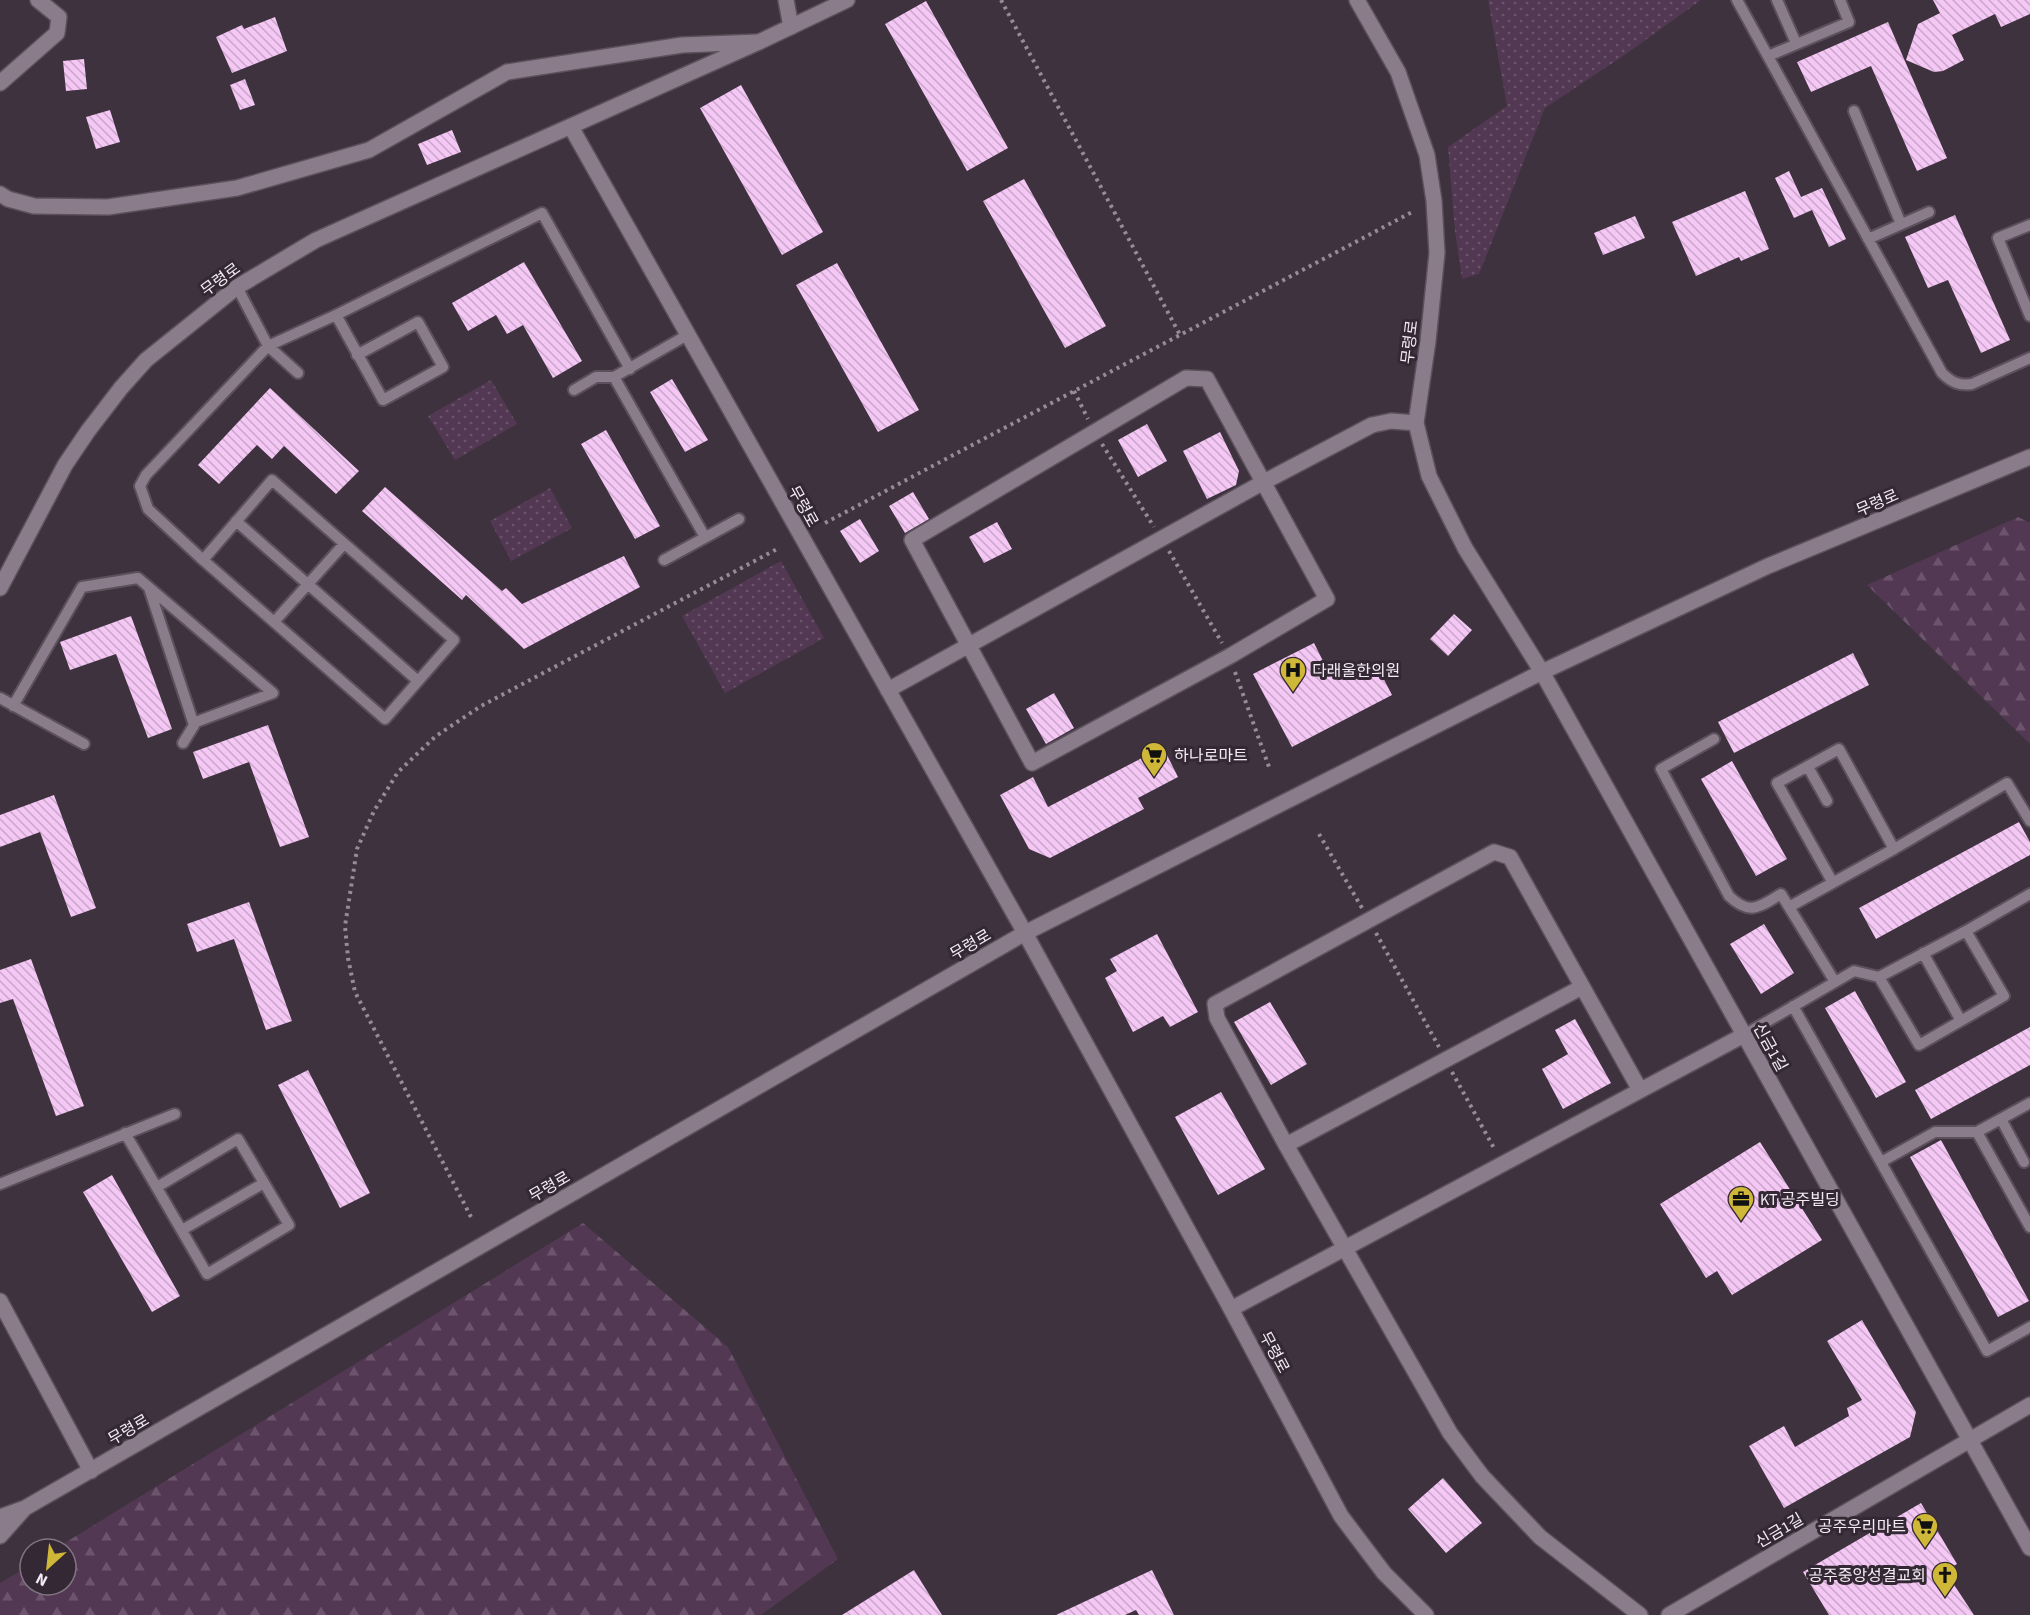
<svg xmlns="http://www.w3.org/2000/svg" width="2030" height="1615" font-family="'Source Sans 3','Noto Sans KR',sans-serif">
<defs>
<pattern id="forest-firs" width="22" height="20" patternUnits="userSpaceOnUse" patternTransform="scale(1.5)"><rect width="22" height="20" fill="#523853"/><path d="M5 1l3.5 6h-7zM16 11l3.5 6h-7z" fill="#6c556c"/></pattern>
<pattern id="park-dots" width="8" height="8" patternUnits="userSpaceOnUse" patternTransform="scale(1.5)"><rect width="8" height="8" fill="#523853"/><path d="M2 2h.1M6 6h.1" fill="none" stroke="#6c556c" stroke-width="1.8" stroke-linecap="round"/></pattern>
<pattern id="building-back-hatch" width="6" height="6" patternUnits="userSpaceOnUse" patternTransform="scale(1.5)"><rect width="6" height="6" fill="#f4c7f5"/><path d="M-1 5l2 2M0 0l6 6M5-1l2 2" fill="none" stroke="#c9a7ca"/></pattern>
</defs>
<rect width="100%" height="100%" fill="#3e323e"/>
<path fill="url(#forest-firs)" d="M2018 517 2030 523V744L1867 585Z
M583 1223 728 1347 838 1559 761 1615H0V1583L30 1565V1585H66V1549H55Z"/>
<path fill="url(#park-dots)" d="M1488 0H1701L1626 54 1545 108 1479 274 1462 279 1455 231 1448 147 1507 106Z
M491 380 517 424 455 460 428 416Z
M550 488 572 528 511 561 490 521Z
M781 561 824 638 725 693 682 616Z"/>
<path fill="url(#building-back-hatch)" d="M1933 0H2030V14L2001 27 1995 14 1952 35 1964 60 1943 71 1934 72 1906 60 1918 24 1940 13Z
M926 1 1008 148 967 171 885 24Z
M275 17 287 51 232 73 216 37 242 25 244 29Z
M1888 22 1947 158 1917 171 1871 66 1811 92 1797 62Z
M84 59 87 89 66 91 63 61Z
M245 79 255 105 240 110 230 85Z
M741 85 823 232 782 255 700 108Z
M110 110 120 142 96 149 86 117Z
M452 130 461 152 427 165 418 144Z
M1789 171 1801 197 1822 188 1846 239 1829 247 1812 210 1794 218 1775 178Z
M1024 179 1106 326 1065 348 983 201Z
M1745 191 1769 249 1741 261 1739 257 1696 276 1672 222Z
M1955 215 2010 340 1981 353 1948 280 1928 288 1905 237Z
M1635 216 1645 238 1603 255 1594 233Z
M524 262 582 361 553 378 523 325 507 334 496 315 468 331 452 303Z
M837 263 919 410 878 432 796 285Z
M672 379 708 440 685 452 650 392Z
M270 388 359 471 336 494 284 446 272 459 257 445 219 484 198 465Z
M1147 424 1167 461 1138 477 1118 440Z
M606 430 660 526 635 539 581 444Z
M1220 432 1239 471 1236 485 1207 499 1183 451Z
M385 487 502 591 506 588 522 604 624 556 640 587 524 649 466 595 462 600 362 511Z
M913 492 929 519 905 533 889 506Z
M860 519 879 551 860 563 840 531Z
M997 522 1012 549 984 563 969 537Z
M1454 614 1472 630 1448 656 1430 639Z
M131 616 172 729 148 738 116 654 70 670 60 642Z
M1314 643 1326 667 1334 663 1337 670 1349 664 1353 671 1357 668 1360 674 1377 666 1392 695 1292 747 1253 674Z
M1853 653 1869 685 1734 753 1718 722Z
M1054 693 1074 728 1046 744 1026 709Z
M268 725 309 837 280 847 249 762 203 779 193 752Z
M1163 747 1178 777 1138 798 1144 809 1050 858 1029 849 1000 795 1033 777 1048 807Z
M1732 761 1787 859 1756 876 1701 779Z
M54 795 96 908 71 917 40 832 0 847V815Z
M2019 822 2030 842V855L1876 939 1859 908Z
M249 902 292 1021 266 1030 234 939 197 952 187 924Z
M1764 924 1794 973 1761 994 1730 944Z
M1157 934 1198 1012 1170 1027 1163 1016 1133 1032 1105 978 1117 971 1110 959Z
M31 959 84 1106 56 1116 13 999 0 1003V970Z
M1855 991 1906 1082 1876 1098 1825 1008Z
M1270 1002 1307 1064 1271 1085 1234 1022Z
M1575 1019 1611 1083 1563 1109 1542 1069 1568 1054 1555 1030Z
M2030 1027V1065L1931 1119 1915 1090Z
M308 1070 370 1193 340 1208 278 1085Z
M1221 1092 1265 1169 1218 1195 1175 1117Z
M1941 1140 2029 1301 1998 1317 1910 1157Z
M1760 1142 1822 1240 1732 1295 1717 1271 1706 1278 1660 1204Z
M112 1175 180 1296 152 1312 83 1192Z
M1862 1320 1916 1412 1910 1437 1784 1508 1749 1446 1784 1426 1795 1447 1849 1416 1847 1408 1862 1400 1827 1341Z
M1443 1478 1482 1523 1446 1553 1408 1509Z
M1921 1503 1957 1564 1945 1571 1974 1615H1829L1803 1572Z
M914 1570 942 1615H842Z
M1152 1570 1174 1615H1139L1136 1610 1125 1615H1056Z"/>
<g fill="none" stroke-linecap="round" stroke-linejoin="round">
<g stroke="#5b505b" stroke-width="14">
<path id="lane" d="M1737 0 1942 373C1951 382 1959 386 1972 384L2030 358
M1777 0 1796 43
M1768 56 1849 22 1840 0
M1854 111 1901 224
M2030 225 1998 238 2030 316
M1868 239 1929 212
M237 287 268 346 298 373
M336 315 383 400 443 367 418 322 357 355
M614 377 705 537
M574 390 596 377H614L689 334
M236 521 418 681
M203 560 272 480 454 640 385 719 203 560 148 509 140 486 146 475 268 346 336 315 542 213 630 369
M664 560 739 519
M149 588 194 725
M274 622 344 544
M0 698 84 744
M13 706 82 587 138 578 273 693 196 722 183 743
M1714 739 1661 769 1729 896C1750 916 1759 907 1781 894L1835 982
M1808 767 1827 801
M1894 849 2007 783 2030 821
M1789 907 1894 849 1839 749 1777 783 1833 883
M1923 953 1961 1021
M1879 977 1919 1045 2004 996 1966 931
M1793 1006 1987 1351 2030 1327
M1744 1035 1854 971 1879 977 1966 931 2030 894
M2001 1119 2024 1162
M1977 1132 2030 1227
M125 1133 207 1274 289 1225 238 1139 157 1187
M1881 1162 1935 1132H1977L2030 1103
M0 1184 175 1114
M182 1230 264 1183"/>
</g>
<g stroke="#5b505b" stroke-width="18">
<path id="street" d="M786 0 791 27
M0 83 57 33 59 17 38 0
M0 194 8 199 34 206 108 207 237 188 369 150 507 72 682 45 759 42
M1186 378 1207 379 1327 599 1230 656 1032 763 912 540Z
M1542 672 2030 1548
M888 690 1262 483 1372 425 1391 421 1416 423
M1286 1145 1582 987
M1231 1309 1744 1035
M1640 1615 1540 1537 1482 1476 1450 1433 1286 1145 1217 1018 1215 1004 1494 852 1510 857 1640 1090"/>
</g>
<g stroke="#5b505b" stroke-width="18">
<path id="secondary" d="M1357 0 1398 72 1427 155 1434 201 1437 253 1428 341 1416 423 1429 476 1465 548 1542 672
M571 127 1025 933 1231 1309 1341 1516 1384 1573 1426 1615
M0 588 65 465 88 431 121 388 146 360 237 287 316 240 759 42 847 0
M0 1301 91 1471
M0 1517 25 1508 1025 933 1542 672 1768 566 2030 457
M0 1536 24 1509
M1669 1615 2030 1405"/>
</g>
<path stroke="#968b96" stroke-width="4" stroke-dasharray="3 4.5" stroke-linecap="butt" d="M1001 0 1180 335
M1074 391 1088 419
M1102 444 1154 527
M825 523 1414 211
M1169 551 1222 643
M1235 672 1269 767
M1319 834 1362 908
M1376 933 1439 1047
M1452 1072 1495 1150
M471 1217 355 992 348 958 345 926 357 849 374 811 398 772 436 736 481 706 779 548"/>
<use href="#lane" stroke="#8b7c8b" stroke-width="10"/>
<use href="#street" stroke="#8b7c8b" stroke-width="15"/>
<use href="#secondary" stroke="#8b7c8b" stroke-width="15"/>
</g>
<defs>
<g id="hospital-pin" transform="scale(1.35)"><path d="M0 17L-7.5 6A9.5 9.5 0 1 1 7.5 6Z" fill="#cfb837" stroke="#342834"/><path d="M-5-5h3v3.5h4V-5h3V5h-3V1.5h-4V5h-3Z" fill="#111"/></g>
<g id="supermarket-pin" transform="scale(1.35)"><path d="M0 17L-7.5 6A9.5 9.5 0 1 1 7.5 6Z" fill="#cfb837" stroke="#342834"/><path d="M-6-5.5h2.5l.6 2H6L4.5 2H-2.5L-4.4-4H-6ZM-1.5 3.2a1.3 1.3 0 1 0 .1 0ZM3 3.2a1.3 1.3 0 1 0 .1 0Z" fill="#111"/></g>
<g id="office-pin" transform="scale(1.35)"><path d="M0 17L-7.5 6A9.5 9.5 0 1 1 7.5 6Z" fill="#cfb837" stroke="#342834"/><path d="M-6-3h4V-5.5h4V-3h4V5H-6ZM-1-4.5V-3h2v-1.5ZM-6 0V1H6V0Z" fill="#111"/></g>
<g id="church-pin" transform="scale(1.35)"><path d="M0 17L-7.5 6A9.5 9.5 0 1 1 7.5 6Z" fill="#cfb837" stroke="#342834"/><path d="M-1.2-6h2.4v3.5h3.3v2.4h-3.3V6h-2.4V-.1h-3.3v-2.4h3.3Z" fill="#111"/></g>
</defs>
<g fill-rule="evenodd">
<use href="#hospital-pin" x="1293" y="670"/>
<use href="#supermarket-pin" x="1154" y="755"/>
<use href="#office-pin" x="1741" y="1199"/>
<use href="#supermarket-pin" x="1925" y="1526"/>
<use href="#church-pin" x="1945" y="1575"/>
</g>
<g text-anchor="middle" stroke-width="6" stroke-linejoin="round" paint-order="stroke">
<g font-size="16" fill="#f4ebf4" stroke="#342834">
<text transform="translate(220 279) rotate(-36)" y="6">무령로</text>
<text transform="translate(1409 342) rotate(-83)" y="6">무령로</text>
<text transform="translate(1877 502) rotate(-23)" y="6">무령로</text>
<text transform="translate(804 506) rotate(61)" y="6">무령로</text>
<text transform="translate(970 944) rotate(-30)" y="6">무령로</text>
<text transform="translate(1771 1047) rotate(61)" y="6">신금1길</text>
<text transform="translate(549 1186) rotate(-30)" y="6">무령로</text>
<text transform="translate(1275 1352) rotate(62)" y="6">무령로</text>
<text transform="translate(128 1429) rotate(-30)" y="6">무령로</text>
<text transform="translate(1779 1530) rotate(-30)" y="6">신금1길</text>
</g>
<g font-size="16" fill="#f4ebf4" stroke="#342834" text-anchor="start">
<text x="1312" y="676">다래울한의원</text>
<text x="1174" y="761">하나로마트</text>
<text x="1760" y="1205">KT 공주빌딩</text>
<text x="1906" y="1532" text-anchor="end">공주우리마트</text>
<text x="1926" y="1581" text-anchor="end">공주중앙성결교회</text>
</g>
</g>
<g transform="translate(48 1567) rotate(207)"><circle r="28" fill="#342834" stroke="#817681" stroke-width="1.5"/>
<path d="M0-4.5L10 22L0 15L-10 22Z" fill="#cfb837"/>
<text y="-9" font-size="16" font-weight="bold" text-anchor="middle" fill="#f4ebf4">N</text>
</g>
</svg>
